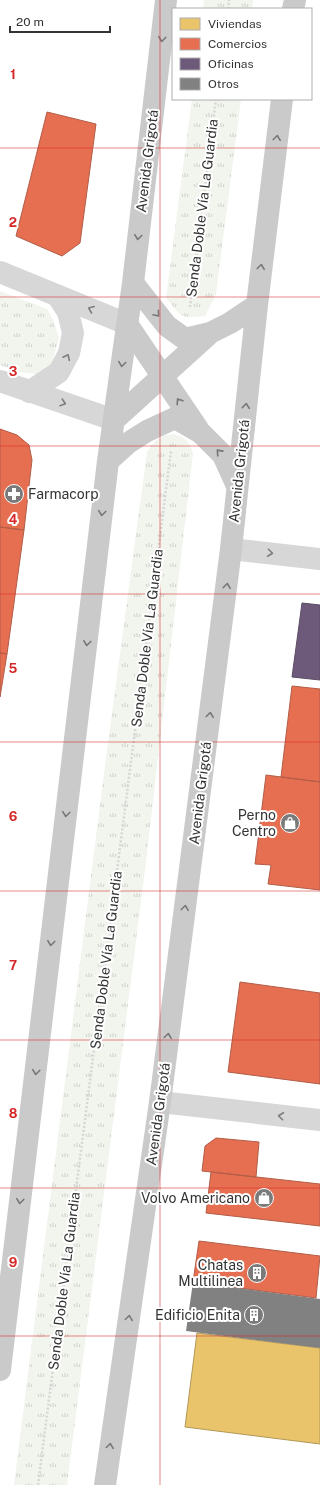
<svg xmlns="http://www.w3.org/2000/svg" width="320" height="1485" font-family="'Public Sans',sans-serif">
<defs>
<pattern id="grass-tufts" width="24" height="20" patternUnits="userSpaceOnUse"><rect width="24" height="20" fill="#f1f5ed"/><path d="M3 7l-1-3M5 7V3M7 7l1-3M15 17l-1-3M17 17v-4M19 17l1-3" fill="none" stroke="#cfd2cc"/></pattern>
</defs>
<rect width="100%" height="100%" fill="#fff"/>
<path fill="url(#grass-tufts)" d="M204 0H253L252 9H203Z
M192 99H241L216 294 205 316C180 319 182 317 166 298Z
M0 291 47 309 53 320 59 338 52 363 36 374 18 372 0 365Z
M173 434C186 437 188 441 193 453L146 862 67 1485H14L103 781 147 452C155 440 160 436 173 434Z"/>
<path fill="#e9c46a" stroke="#b2985a" d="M197 1333 320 1348V1444L185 1427Z"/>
<path fill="#e76f51" stroke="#b15d48" d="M47 112 96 124 80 243 62 256 16 236Z
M0 429 17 435 29 445 32 460 24 530 0 527Z
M0 527 24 530 7 654 0 653Z
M0 653 7 654 0 697Z
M292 686 320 689V782L281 777Z
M266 775 320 782V890L268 884 271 865 255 864Z
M240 982 320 993V1084L228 1072Z
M216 1138 259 1142 256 1177 202 1171 205 1146Z
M211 1172 320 1184V1226L206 1213Z
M199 1241 320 1256 316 1298 193 1282Z"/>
<path fill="#6d597a" stroke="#5c4e65" d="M302 603 320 605V680L292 677Z"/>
<path fill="#818181" d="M193 1282 320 1299V1348L186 1331Z"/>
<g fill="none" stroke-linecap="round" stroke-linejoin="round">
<path stroke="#d6d6d6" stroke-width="2.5" stroke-dasharray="2 2" stroke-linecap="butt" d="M228 9 229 0
M190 307 216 99
M38 1485 171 451"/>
<path stroke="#d7d7d7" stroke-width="22" d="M0 272 127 324
M0 381 114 420
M29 392 59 372 69 353 73 333 68 312 57 295
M231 549 320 559
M160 1102 320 1120"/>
<path stroke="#cacaca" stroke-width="22" d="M293 9 295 0
M133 283 167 326 185 339 210 333 230 323 257 305
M127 324 198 429
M114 420 208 335
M108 461 128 443 147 431 175 418 201 433 223 455 237 486
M0 1370 108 461 133 283 166 0
M105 1485 160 1102 231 549 257 305 282 99"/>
</g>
<defs><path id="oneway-chevron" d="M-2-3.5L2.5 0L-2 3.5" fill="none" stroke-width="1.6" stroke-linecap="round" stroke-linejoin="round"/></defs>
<g stroke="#777">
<use href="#oneway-chevron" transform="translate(162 39) rotate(97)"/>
<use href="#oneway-chevron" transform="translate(277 138) rotate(-83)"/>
<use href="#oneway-chevron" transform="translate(138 237) rotate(97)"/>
<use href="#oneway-chevron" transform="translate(261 267) rotate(-83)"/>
<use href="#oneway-chevron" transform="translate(157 314) rotate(50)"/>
<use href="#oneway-chevron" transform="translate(122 364) rotate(98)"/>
<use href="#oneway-chevron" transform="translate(179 401) rotate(-123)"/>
<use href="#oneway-chevron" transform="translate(246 406) rotate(-84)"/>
<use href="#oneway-chevron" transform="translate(219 452) rotate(-132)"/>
<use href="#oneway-chevron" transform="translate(102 513) rotate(97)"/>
<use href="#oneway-chevron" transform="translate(227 586) rotate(-83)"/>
<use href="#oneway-chevron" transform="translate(87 643) rotate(97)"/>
<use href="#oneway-chevron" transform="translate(210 715) rotate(-83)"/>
<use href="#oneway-chevron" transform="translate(66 814) rotate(97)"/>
<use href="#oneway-chevron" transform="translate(185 908) rotate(-83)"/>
<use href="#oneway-chevron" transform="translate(51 943) rotate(97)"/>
<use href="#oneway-chevron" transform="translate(168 1036) rotate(-83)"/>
<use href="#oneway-chevron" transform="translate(36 1072) rotate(97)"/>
<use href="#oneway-chevron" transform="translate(20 1201) rotate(97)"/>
<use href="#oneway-chevron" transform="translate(129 1318) rotate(-82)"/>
<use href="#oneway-chevron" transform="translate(110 1446) rotate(-82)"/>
</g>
<g stroke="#7d7d7d">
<use href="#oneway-chevron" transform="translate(91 309) rotate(-158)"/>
<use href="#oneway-chevron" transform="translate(67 357) rotate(-64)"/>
<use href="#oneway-chevron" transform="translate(63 403) rotate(18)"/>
<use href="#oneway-chevron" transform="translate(270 553) rotate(7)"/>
<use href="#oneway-chevron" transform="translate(281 1116) rotate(-173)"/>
</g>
<path fill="none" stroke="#d62828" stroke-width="1" stroke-opacity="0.55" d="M160 0V1485M0 148H320M0 297H320M0 446H320M0 594H320M0 742H320M0 891H320M0 1040H320M0 1188H320M0 1336H320"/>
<defs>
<g id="pharmacy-disc" transform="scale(1)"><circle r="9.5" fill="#7a7a7a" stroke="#fff"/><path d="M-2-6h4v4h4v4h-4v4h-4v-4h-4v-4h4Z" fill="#fff"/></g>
<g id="shop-disc" transform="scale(1)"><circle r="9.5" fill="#7a7a7a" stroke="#fff"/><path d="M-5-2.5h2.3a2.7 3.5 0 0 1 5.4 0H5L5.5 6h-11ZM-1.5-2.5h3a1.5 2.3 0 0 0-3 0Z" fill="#fff"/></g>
<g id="building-disc" transform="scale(1)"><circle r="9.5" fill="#7a7a7a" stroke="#fff"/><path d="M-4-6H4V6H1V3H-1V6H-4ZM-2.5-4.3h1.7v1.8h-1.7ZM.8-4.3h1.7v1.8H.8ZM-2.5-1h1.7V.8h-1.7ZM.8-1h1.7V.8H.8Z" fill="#fff"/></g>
</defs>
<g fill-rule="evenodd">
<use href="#pharmacy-disc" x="14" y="494"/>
<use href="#shop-disc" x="290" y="823"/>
<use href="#shop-disc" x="264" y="1198"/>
<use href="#building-disc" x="257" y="1273"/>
<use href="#building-disc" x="254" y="1315"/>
</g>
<g text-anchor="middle" stroke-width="4" stroke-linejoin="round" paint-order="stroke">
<g font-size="14" fill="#333" stroke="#fff">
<text transform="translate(147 161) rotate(-83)" y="5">Avenida Grigotá</text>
<text transform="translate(202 208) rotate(-83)" y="5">Senda Doble Vía La Guardia</text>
<text transform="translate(239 471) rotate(-84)" y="5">Avenida Grigotá</text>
<text transform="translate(147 638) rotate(-83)" y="5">Senda Doble Vía La Guardia</text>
<text transform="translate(200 793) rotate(-83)" y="5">Avenida Grigotá</text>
<text transform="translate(106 960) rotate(-83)" y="5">Senda Doble Vía La Guardia</text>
<text transform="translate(158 1114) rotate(-82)" y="5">Avenida Grigotá</text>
<text transform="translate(64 1281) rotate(-83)" y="5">Senda Doble Vía La Guardia</text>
</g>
<g font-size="14" fill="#333" stroke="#fff" text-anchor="end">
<text x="28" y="499" text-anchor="start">Farmacorp</text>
<text x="276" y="820">Perno<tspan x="276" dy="16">Centro</tspan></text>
<text x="250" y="1203">Volvo Americano</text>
<text x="243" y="1270">Chatas<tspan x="243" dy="16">Multilinea</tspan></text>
<text x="240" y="1320">Edificio Enita</text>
</g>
</g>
<g font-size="13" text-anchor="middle" font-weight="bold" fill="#d62828" stroke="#fff" stroke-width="4" stroke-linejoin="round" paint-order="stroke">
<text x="13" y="79">1</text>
<text x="13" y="227">2</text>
<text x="13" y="376">3</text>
<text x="13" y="524">4</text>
<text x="13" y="673">5</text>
<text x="13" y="821">6</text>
<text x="13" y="970">7</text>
<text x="13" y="1118">8</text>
<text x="13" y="1267">9</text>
</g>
<rect x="172" y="8" width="140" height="92" fill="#ffffff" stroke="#adadad"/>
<rect x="180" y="18" width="20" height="12" fill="#e9c46a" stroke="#adadad"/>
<text x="208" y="28" font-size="12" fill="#333333">Viviendas</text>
<rect x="180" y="38" width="20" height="12" fill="#e76f51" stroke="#adadad"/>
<text x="208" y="48" font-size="12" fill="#333333">Comercios</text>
<rect x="180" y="58" width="20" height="12" fill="#6d597a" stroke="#adadad"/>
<text x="208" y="68" font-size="12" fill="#333333">Oficinas</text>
<rect x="180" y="78" width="20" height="12" fill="#818181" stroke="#adadad"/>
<text x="208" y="88" font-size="12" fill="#333333">Otros</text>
<path d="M10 26v6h100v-6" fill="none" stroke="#333333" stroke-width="2"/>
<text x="16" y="26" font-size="12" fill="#333333" stroke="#ffffff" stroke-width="3" paint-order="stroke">20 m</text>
</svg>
